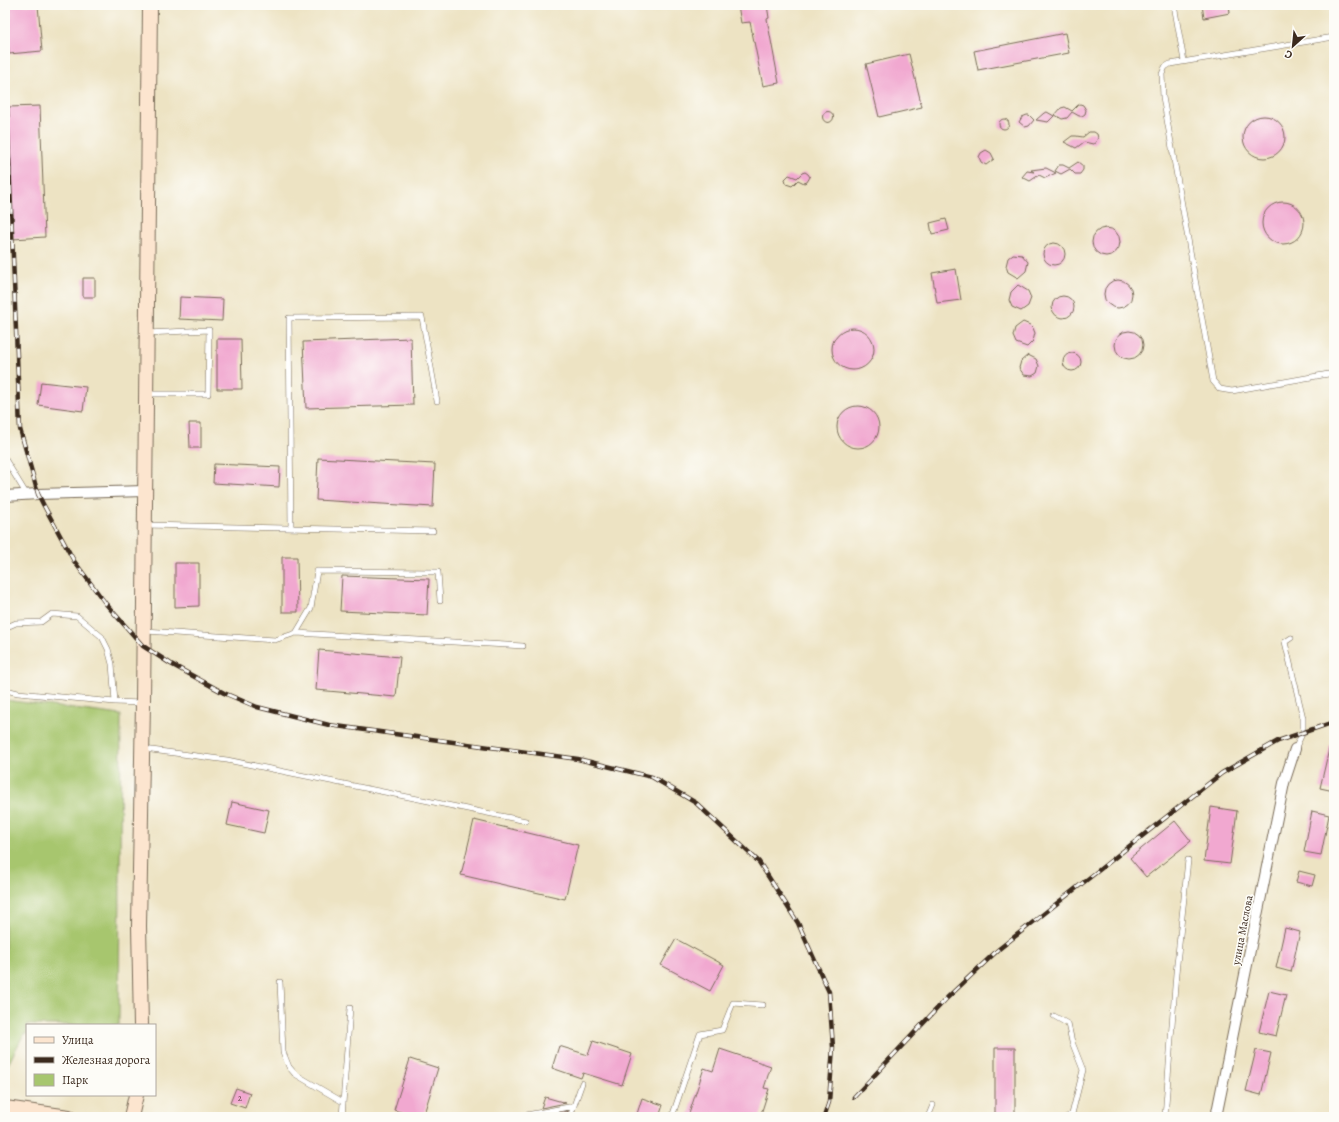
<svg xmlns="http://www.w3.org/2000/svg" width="1339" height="1122" font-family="Alegreya,serif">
<rect width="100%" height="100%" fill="#fdfcf7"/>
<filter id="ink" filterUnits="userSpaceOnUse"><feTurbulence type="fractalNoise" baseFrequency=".025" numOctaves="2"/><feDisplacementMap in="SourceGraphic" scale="8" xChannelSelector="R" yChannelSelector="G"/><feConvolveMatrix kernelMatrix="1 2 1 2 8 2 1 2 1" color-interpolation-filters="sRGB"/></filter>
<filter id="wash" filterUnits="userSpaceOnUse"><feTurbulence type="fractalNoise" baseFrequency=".012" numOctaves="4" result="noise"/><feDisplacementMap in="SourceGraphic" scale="16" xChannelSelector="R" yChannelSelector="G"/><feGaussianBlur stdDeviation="0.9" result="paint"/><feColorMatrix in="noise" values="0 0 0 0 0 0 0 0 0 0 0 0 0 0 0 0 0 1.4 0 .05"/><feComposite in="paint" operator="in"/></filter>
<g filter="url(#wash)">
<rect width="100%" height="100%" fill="#ede3c3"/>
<path fill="#a7c66e" stroke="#717846" d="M5 700 121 715 119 1025H27V1034H24L5 1070Z"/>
<g id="blocks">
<path fill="#f1a8d0" d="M6 5H38L42 51 9 54Z
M738 5H767L769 18 767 19 779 83 763 86 750 22 741 23Z
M1202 5H1229L1230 13 1204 18Z
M1065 33 1069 53 978 70 974 51Z
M909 54 922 107 879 117 866 64Z
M1080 104 1083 105 1086 110 1085 114 1082 116H1079L1072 112 1067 118 1062 119 1055 115 1061 108 1065 107 1072 111 1077 106Z
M40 106 45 237 13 239 8 107Z
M822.5 117a5.5 5.5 0 1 1 11 0a5.5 5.5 0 1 1-11 0Z
M1047 112 1054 116 1048 122 1036 120 1044 113Z
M1027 115H1029L1034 120 1029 126 1025 127 1019 122 1022 117Z
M1243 137a21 21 0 1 1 42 0a21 21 0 1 1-42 0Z
M999 124a5 5 0 1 1 10 0a5 5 0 1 1-10 0Z
M1089 132H1094L1097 134 1098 138 1095 143 1093 144 1084 142 1076 148 1064 142 1072 136H1076L1083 137Z
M986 150 991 153 994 159 986 165 981 162 979 157 981 153Z
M1078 162 1083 166V170L1080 174H1075L1070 169 1061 174 1055 171 1059 165H1063L1069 168Z
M1046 168 1056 173 1045 178 1039 175 1030 181 1022 177 1027 171 1034 172 1031 170Z
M805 172 808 174 810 177 807 182 804 183 798 180 792 186 786 184 785 179 789 175 797 178 802 173Z
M1262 223a21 21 0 1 1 42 0a21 21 0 1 1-42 0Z
M946 219 949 230 932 234 930 223Z
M1092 242a14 14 0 1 1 28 0a14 14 0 1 1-28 0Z
M1043 254a11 11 0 1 1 22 0a11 11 0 1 1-22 0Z
M1013 254 1022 255 1028 262 1026 271 1018 278 1008 272 1006 266 1008 258Z
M956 269 961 300 937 303 932 273Z
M83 278H95V297H83Z
M1104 294a14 14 0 1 1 28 0a14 14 0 1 1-28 0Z
M1018 285 1028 291 1031 298 1028 306 1021 311 1012 307 1009 300 1011 292Z
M1052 307a11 11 0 1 1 22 0a11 11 0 1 1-22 0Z
M180 297 223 299 222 321 179 319Z
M1023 322 1030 325 1033 328 1035 333 1033 341 1027 347 1016 343 1013 336 1015 328Z
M832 349a21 21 0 1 1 42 0a21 21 0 1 1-42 0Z
M1115 345a14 14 0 1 1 28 0a14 14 0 1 1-28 0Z
M411 338 413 405 306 408 303 342Z
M217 339H241L242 389H217Z
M1063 362a9 9 0 1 1 18 0a9 9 0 1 1-18 0Z
M1028 355 1036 359 1039 366 1037 373 1032 376 1024 375 1019 368 1021 361Z
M41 382 86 387 83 411 38 405Z
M837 427a21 21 0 1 1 42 0a21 21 0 1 1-42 0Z
M189 423H201V448H190Z
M318 458 435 464 433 507 316 500Z
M214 464 280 467 279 487 213 483Z
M282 557H297L298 612H282Z
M175 563H199V606L175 607Z
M342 576 429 579 427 615 340 611Z
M319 650 400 657 396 697 316 690Z
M1330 745H1334V791L1320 788Z
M232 802 269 810 264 833 227 825Z
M1211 807 1237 811 1230 864 1204 861Z
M1312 811 1329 815 1321 855 1304 852Z
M474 820 578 845 565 899 461 875Z
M1175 821 1191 841 1146 877 1130 858Z
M1299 871 1315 875 1312 886 1296 882Z
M1285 928 1300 932 1291 972 1276 968Z
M676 939 724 965 710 991 661 965Z
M1269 991 1286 995 1276 1036 1259 1032Z
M593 1041 632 1054 622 1085 583 1073 581 1078 552 1068 559 1046 588 1055Z
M995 1048H1015V1117H995Z
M720 1049 771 1066 764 1088 769 1089 760 1117H688L704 1068 713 1071Z
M1256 1050 1271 1053 1261 1095 1246 1091Z
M410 1059 438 1068 423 1117H416L394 1110Z
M236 1088 250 1093 245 1108 230 1103Z
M545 1097 566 1103 541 1108Z
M642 1098 663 1105 659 1117H636Z
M568 1111 566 1117H547L543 1116Z"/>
</g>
</g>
<g filter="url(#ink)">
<use href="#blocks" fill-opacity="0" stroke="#796b58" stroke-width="1"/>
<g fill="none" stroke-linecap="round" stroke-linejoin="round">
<g stroke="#796b58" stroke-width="6">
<path id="lane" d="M1174 5 1184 61
M1334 37 1170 64 1165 67 1162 74 1163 97 1213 381 1220 389 1232 391 1334 373
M147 333 209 330 208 394H148
M5 459 27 495
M145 525 433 531
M291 528 289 318 422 317 437 401
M5 630 7 627 16 623 41 622 52 614 77 616 102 637 108 649 112 664 115 702
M146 631 275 640 296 633 523 646
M296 633 311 608 317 571 438 572 440 601
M1291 638 1285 642 1303 718V732L1295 749
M5 688 10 691 18 693 115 702 142 703
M144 749 227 760 526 821
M280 982 283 1052 289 1067 295 1074 343 1102
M1054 1016 1068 1024 1072 1042 1083 1070 1072 1114 1067 1117
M342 1117 350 1008
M516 1117 574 1106
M570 1117 582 1083
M672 1117 700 1034 722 1030 733 1003 763 1005
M928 1117 933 1105
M1165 1117 1176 973 1188 860"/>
</g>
<g stroke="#796b58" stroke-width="12">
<path id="street" d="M5 496 38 494 145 491
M1216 1117 1284 783 1295 749"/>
</g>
<g stroke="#796b58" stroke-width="16">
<path id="secondary" d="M141 1025 139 926 143 703 150 5
M5 1108 69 1117
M131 1117 136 1095"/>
</g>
<use href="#lane" stroke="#fff" stroke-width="5"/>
<use href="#street" stroke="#fff" stroke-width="10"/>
<use href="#secondary" stroke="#fce5cf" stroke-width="14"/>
<g stroke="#3b2a1e" stroke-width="4.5">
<path id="rail" d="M5 60 20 429 38 494 43 504 74 561 106 604 143 646 171 664 224 693 257 707 329 725 578 759 652 777 696 803 759 862 798 923 829 992 833 1047 829 1102 824 1117
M854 1097 947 998 999 949 1222 773 1278 741 1334 722"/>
</g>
<use href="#rail" stroke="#fdfcf7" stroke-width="3" stroke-dasharray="9" stroke-linecap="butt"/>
</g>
</g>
<g text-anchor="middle" stroke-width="3.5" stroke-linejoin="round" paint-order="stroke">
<g font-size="9" fill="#684a4a">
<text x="240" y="1101">2</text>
</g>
<g font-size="11" fill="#3b2a1e" stroke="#fdfcf7">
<text transform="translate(1242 930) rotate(-79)" y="4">улица Маслова</text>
</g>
</g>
<rect width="1339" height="1122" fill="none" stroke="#fdfcf7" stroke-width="20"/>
<rect x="26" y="1024" width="130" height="72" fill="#fdfcf7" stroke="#afa8a0"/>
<rect x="34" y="1037" width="20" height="6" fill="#fce5cf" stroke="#afa8a0"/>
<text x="62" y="1044" font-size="12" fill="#3b2a1e">Улица</text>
<rect x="34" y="1057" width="20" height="6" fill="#3b2a1e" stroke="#afa8a0"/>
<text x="62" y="1064" font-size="12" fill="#3b2a1e">Железная дорога</text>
<rect x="34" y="1074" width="20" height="12" fill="#a7c66e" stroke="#afa8a0"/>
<text x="62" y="1084" font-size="12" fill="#3b2a1e">Парк</text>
<g transform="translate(1293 46) rotate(207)" stroke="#fdfcf7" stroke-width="3" paint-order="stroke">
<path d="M0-3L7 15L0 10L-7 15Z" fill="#3b2a1e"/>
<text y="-6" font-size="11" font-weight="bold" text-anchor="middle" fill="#3b2a1e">С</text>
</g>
</svg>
